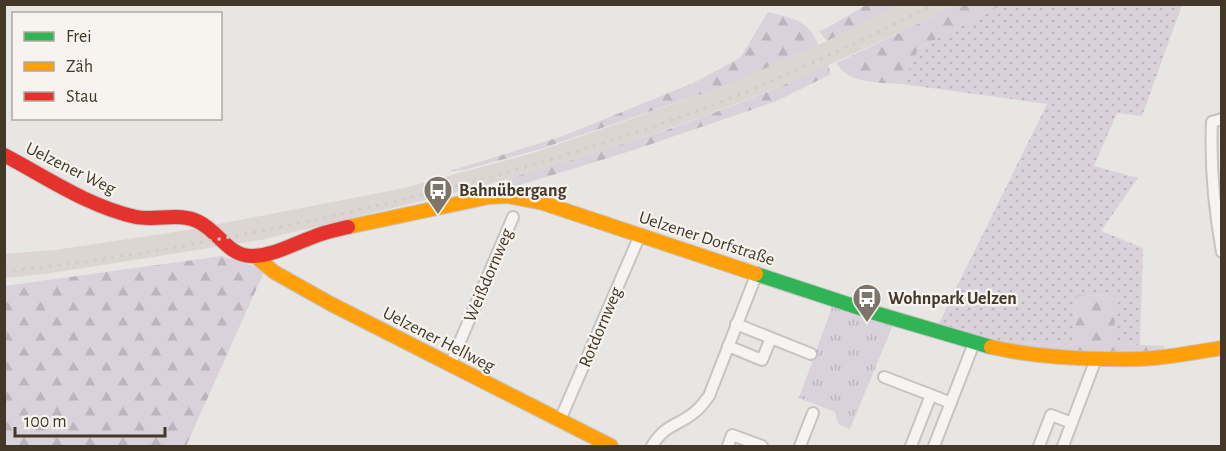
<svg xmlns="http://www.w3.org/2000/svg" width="1226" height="451" font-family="'Alegreya Sans',sans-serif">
<defs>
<pattern id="grass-dots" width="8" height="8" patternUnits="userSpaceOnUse" patternTransform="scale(1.5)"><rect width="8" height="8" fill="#dad2db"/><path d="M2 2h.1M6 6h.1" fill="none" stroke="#bcb5bc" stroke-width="1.8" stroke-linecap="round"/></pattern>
<pattern id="forest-firs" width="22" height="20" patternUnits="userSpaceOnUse" patternTransform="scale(1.5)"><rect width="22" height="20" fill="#dad2db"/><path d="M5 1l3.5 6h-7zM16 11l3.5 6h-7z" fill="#bcb5bc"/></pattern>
<pattern id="park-tufts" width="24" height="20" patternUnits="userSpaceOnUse" patternTransform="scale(1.5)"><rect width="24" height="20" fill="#dad2db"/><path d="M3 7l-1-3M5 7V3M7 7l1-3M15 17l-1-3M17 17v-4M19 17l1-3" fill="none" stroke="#bcb5bc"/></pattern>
</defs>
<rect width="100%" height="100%" fill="#e8e6e3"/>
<path fill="#dbd6d1" d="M897 5H954L922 22 792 82 702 117 586 157 479 187 261 240 45 274 5 278V254L55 250 188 230 404 188 533 153 725 86 827 41Z"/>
<path fill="url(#grass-dots)" d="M1001 5H1182L1142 116 1117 113 1094 166 1138 178 1101 231 1143 248 1140 345 1114 344 1113 296 1077 295 1073 345 1022 343 1019 354 935 331 1047 104 902 84 919 48Z"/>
<path fill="url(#forest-firs)" d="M866 5H897L827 41 819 31 827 28Z
M954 5H1001L919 48 902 84C878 82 851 85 836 63L922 22Z
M768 12C791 18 810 20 818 45L725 86 537 150 464 170 450 171 563 136 693 83 740 58Z
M828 65 831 74 777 101 634 150 507 189V179C616 148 725 114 828 65Z
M222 256 265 270 186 446H5L4 286Z
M1077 295 1114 296 1115 344 1165 346 1161 357 1019 354 1022 343 1073 345Z"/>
<path fill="url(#park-tufts)" d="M833 304 893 325 850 429 838 424 835 412 799 398Z"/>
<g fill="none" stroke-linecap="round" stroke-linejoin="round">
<g stroke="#c6c4c1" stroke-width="14">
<path id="street" d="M1222 119 1212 122C1210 167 1214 208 1222 252
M736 324 811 354
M728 346 762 360 771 338
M450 365 513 217
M884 377 931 395
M560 420 640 235
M652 446C666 423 679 426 696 411 701 407 705 401 709 396L757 273
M728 446 732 435 762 446
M800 446 813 413
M911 446 931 395 951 403
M934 446 974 343
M1039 446 1051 415 1072 423
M1063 446 1096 359"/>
</g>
<g stroke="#c6c4c1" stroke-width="16">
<path id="fast" d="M756 274 875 313 991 347"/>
</g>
<g stroke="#c6c4c1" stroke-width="16">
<path id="slow" d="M348 227 489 197 507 196 543 203 756 274
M255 256 274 272 331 304 611 446
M991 347C1040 358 1089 360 1139 359 1167 358 1195 352 1222 348"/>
</g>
<g stroke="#c6c4c1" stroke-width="16">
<path id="jam" d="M4 155C46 177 89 207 136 217 157 221 180 212 199 222 219 232 228 256 252 256 273 256 293 244 313 237 324 232 336 230 348 227"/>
</g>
<use href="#street" stroke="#f5f4f2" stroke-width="10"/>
<use href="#fast" stroke="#30b455" stroke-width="14"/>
<use href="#slow" stroke="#ff9f0a" stroke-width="14"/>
<use href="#jam" stroke="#e5322d" stroke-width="14"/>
<path stroke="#d0cecb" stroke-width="3" stroke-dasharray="3 6" stroke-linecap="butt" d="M4 271C89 264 173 248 256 232 404 202 552 164 694 112 776 82 856 43 935 4"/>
</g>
<defs>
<g id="bus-pin" transform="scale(1.5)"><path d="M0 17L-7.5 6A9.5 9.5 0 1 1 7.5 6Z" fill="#7d7569" stroke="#f7f4f0"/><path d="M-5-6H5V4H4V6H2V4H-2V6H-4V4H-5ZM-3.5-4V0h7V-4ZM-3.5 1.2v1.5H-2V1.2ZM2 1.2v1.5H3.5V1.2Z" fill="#fff"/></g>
</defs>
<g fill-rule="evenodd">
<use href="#bus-pin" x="438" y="190"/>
<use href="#bus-pin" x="867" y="298"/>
</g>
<g text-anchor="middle" stroke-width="4.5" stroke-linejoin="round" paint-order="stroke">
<g font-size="18" fill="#433828" stroke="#f7f4f0">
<text transform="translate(71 168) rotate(26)" y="6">Uelzener Weg</text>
<text transform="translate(707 238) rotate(18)" y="6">Uelzener Dorfstraße</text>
<text transform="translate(488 275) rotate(-67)" y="6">Weißdornweg</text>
<text transform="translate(600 327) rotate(-67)" y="6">Rotdornweg</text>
<text transform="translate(439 339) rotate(27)" y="6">Uelzener Hellweg</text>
</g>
<g font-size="18" font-weight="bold" fill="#433828" stroke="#f7f4f0" text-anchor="start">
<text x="459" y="196">Bahnübergang</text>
<text x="888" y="304">Wohnpark Uelzen</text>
</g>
</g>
<rect width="1226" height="451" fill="none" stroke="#433828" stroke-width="12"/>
<rect x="12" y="12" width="210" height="108" fill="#f7f4f0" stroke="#afa9a0" stroke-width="1.5"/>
<rect x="24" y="32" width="30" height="9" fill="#30b455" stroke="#afa9a0" stroke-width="1.5"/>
<text x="66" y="42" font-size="18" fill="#433828">Frei</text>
<rect x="24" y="62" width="30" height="9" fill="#ff9f0a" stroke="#afa9a0" stroke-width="1.5"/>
<text x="66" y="72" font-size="18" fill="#433828">Zäh</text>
<rect x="24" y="92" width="30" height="9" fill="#e5322d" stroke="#afa9a0" stroke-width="1.5"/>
<text x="66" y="102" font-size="18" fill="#433828">Stau</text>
<path d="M15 427v9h150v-9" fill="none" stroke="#433828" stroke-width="3"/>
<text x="24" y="427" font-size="18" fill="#433828" stroke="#f7f4f0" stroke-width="4.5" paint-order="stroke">100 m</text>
</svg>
